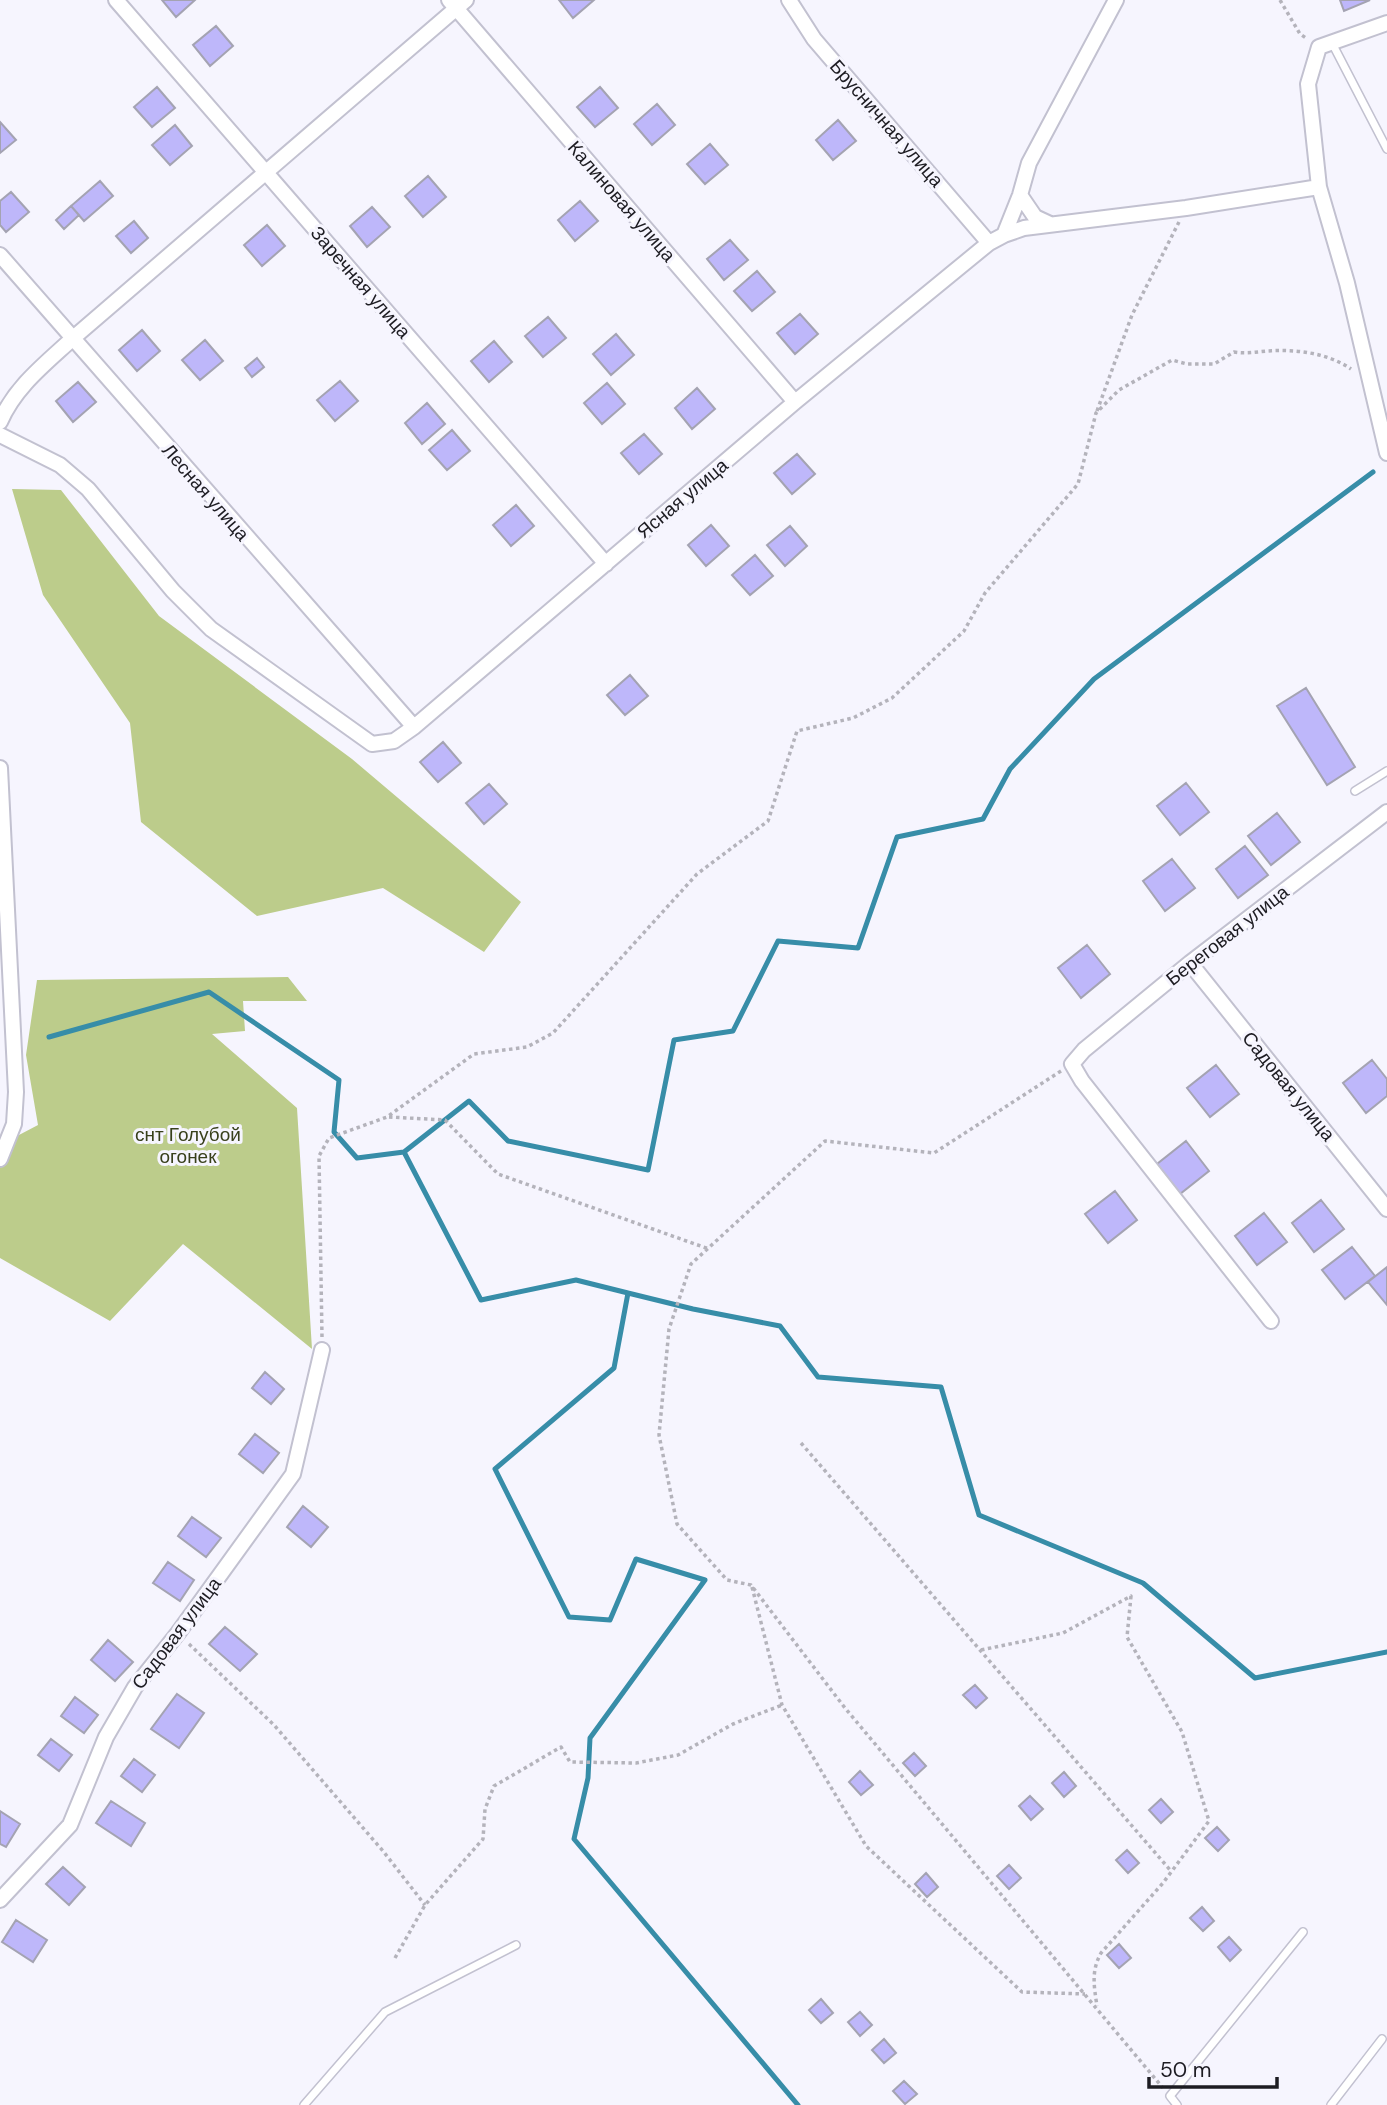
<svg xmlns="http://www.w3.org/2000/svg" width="1387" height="2105" font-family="'DM Sans',sans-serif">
<rect width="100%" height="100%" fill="#f6f5fe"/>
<path fill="#bccc8b" d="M12 489 61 490 159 616 352 759 521 902 484 952 383 888 257 916 141 822 130 723 43 595Z
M288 977 307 1001H243L245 1031 212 1034 297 1108 312 1349 183 1244 110 1321 0 1258V1145L38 1125 26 1055 37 980Z"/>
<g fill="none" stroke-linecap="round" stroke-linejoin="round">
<path stroke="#378da8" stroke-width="5" d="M49 1037 209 992 339 1080 334 1132 357 1158 404 1152 481 1300 576 1280 628 1293 614 1368 495 1469 569 1617 610 1620 636 1559 705 1580 590 1738 588 1778 574 1839 798 2105
M404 1152 469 1101 508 1141 648 1170 674 1040 733 1031 778 941 858 948 897 837 983 819 1010 769 1094 679 1373 472
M628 1293 693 1309 780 1326 818 1377 941 1387 979 1515 1143 1583 1255 1678 1387 1652"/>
</g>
<path fill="#beb7fa" stroke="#a4a3b2" stroke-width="2" d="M162 0H195L176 17Z
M559 0H594L573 18Z
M1340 0H1370L1344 11Z
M216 26 233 46 210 66 193 45Z
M157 87 175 108 152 127 134 107Z
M600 87 618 108 595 127 577 107Z
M657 104 675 125 652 145 634 124Z
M838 120 856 141 833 160 816 140Z
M0 122 16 140 0 153Z
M175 125 192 146 170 165 152 145Z
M710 144 728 165 705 184 687 164Z
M428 176 446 197 423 217 405 196Z
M100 181 113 196 84 221 71 206Z
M11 192 29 212 6 232 0 225V201Z
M580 201 598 221 575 241 558 220Z
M71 206 79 215 64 229 56 220Z
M372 207 390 227 367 247 350 226Z
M134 221 148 238 131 253 116 236Z
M267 225 285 246 262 266 244 245Z
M730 240 748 260 724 280 707 259Z
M757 271 775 292 752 311 734 291Z
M800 314 818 334 795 354 777 333Z
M548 317 566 338 543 357 525 336Z
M142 330 160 351 137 371 119 350Z
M616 334 634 355 611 375 593 354Z
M205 340 223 361 200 380 182 360Z
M494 341 512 362 489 382 471 361Z
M257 358 264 367 252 377 245 368Z
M340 381 358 401 335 421 317 400Z
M78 382 96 402 73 422 56 401Z
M607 383 625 404 602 424 584 403Z
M697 388 715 409 692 429 675 408Z
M427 403 445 424 422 444 405 423Z
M452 430 470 451 447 470 429 450Z
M644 434 662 454 639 474 621 453Z
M797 454 815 474 792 494 774 473Z
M516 505 534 526 511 546 493 525Z
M711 525 729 546 706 566 688 545Z
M790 526 807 546 785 566 767 545Z
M755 555 773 576 750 595 732 575Z
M630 675 648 696 625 715 607 695Z
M1306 688 1355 767 1327 785 1277 706Z
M443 742 461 763 438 782 420 762Z
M1186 783 1209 812 1180 835 1157 806Z
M489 784 507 804 484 824 466 803Z
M1277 813 1300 842 1271 865 1248 836Z
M1245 846 1268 875 1238 898 1216 869Z
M1172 859 1195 888 1165 911 1143 881Z
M1087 945 1110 974 1081 998 1058 968Z
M1372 1060 1387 1079V1096L1366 1113 1343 1083Z
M1216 1065 1239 1094 1210 1117 1187 1088Z
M1186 1141 1209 1171 1180 1194 1157 1164Z
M1115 1191 1137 1220 1108 1243 1085 1214Z
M1321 1200 1344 1229 1314 1252 1292 1223Z
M1264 1213 1287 1242 1257 1265 1235 1236Z
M1352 1247 1375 1276 1345 1299 1322 1270Z
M1387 1267V1305L1368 1282Z
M265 1372 284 1389 271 1404 252 1388Z
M255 1434 279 1453 263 1473 239 1454Z
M303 1506 328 1527 311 1547 287 1527Z
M192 1517 221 1538 206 1557 178 1536Z
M168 1562 194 1580 180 1601 153 1583Z
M225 1627 257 1654 240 1671 209 1644Z
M108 1640 133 1662 115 1681 91 1660Z
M975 1685 987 1698 976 1708 963 1695Z
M177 1694 204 1713 179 1748 151 1729Z
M75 1697 98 1715 84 1733 61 1716Z
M51 1739 72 1755 59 1771 38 1755Z
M914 1753 926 1766 915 1776 903 1763Z
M134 1759 155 1775 142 1792 121 1776Z
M860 1771 873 1785 861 1795 849 1782Z
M1064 1772 1076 1786 1064 1797 1052 1783Z
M1030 1796 1043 1809 1031 1820 1019 1806Z
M1161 1799 1173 1812 1161 1823 1149 1810Z
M111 1801 145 1823 131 1846 96 1823Z
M0 1811 20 1824 6 1847 0 1844Z
M1217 1827 1229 1840 1218 1851 1205 1838Z
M1127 1850 1139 1863 1128 1873 1116 1860Z
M1009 1865 1021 1878 1009 1889 997 1876Z
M63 1867 85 1887 69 1905 46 1884Z
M926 1873 938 1887 927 1897 915 1884Z
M1202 1907 1214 1921 1203 1931 1190 1918Z
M16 1920 47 1940 33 1962 2 1942Z
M1229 1937 1241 1950 1230 1961 1218 1947Z
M1119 1944 1131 1958 1119 1968 1107 1955Z
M821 1999 833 2013 821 2023 809 2010Z
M860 2012 872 2025 860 2036 848 2022Z
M884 2039 896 2053 884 2063 872 2050Z
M904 2081 917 2094 905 2104 893 2091Z"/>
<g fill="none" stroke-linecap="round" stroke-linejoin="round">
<g stroke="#c2c1d0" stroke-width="10">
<path id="service" d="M1332 43 1387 149
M1355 791 1387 771
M304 2105 385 2012 516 1945
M1177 2105 1170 2096 1303 1932
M1331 2105 1382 2039"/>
</g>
<g stroke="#c2c1d0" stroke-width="18">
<path id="minor" d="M116 0 606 564
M449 0 795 402
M789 0 814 39 989 243
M1387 23 1319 47 1308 84 1319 187 1347 283 1387 453
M1020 195 1035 217 1050 224
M1004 235 1020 195 1029 163 1116 0
M0 255 414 727
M0 422C15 387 45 364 72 339L466 0
M0 435 60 465 88 489 173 591 211 629 372 744 394 741 414 727 795 402 989 243 1004 235 1024 228 1186 208 1319 187
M0 768 16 1092 14 1124 0 1159
M1190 963 1387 1209
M1271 1321 1082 1081 1072 1064 1084 1050 1190 963 1387 812
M0 1900 70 1825 106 1737 135 1687 178 1633 293 1474 322 1350"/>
</g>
<path stroke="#b4b3bb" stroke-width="3.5" stroke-dasharray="3.5 3.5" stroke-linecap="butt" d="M1280 0 1300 34 1306 38
M1097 411 1132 315 1179 222
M1061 1071 934 1153 825 1141 691 1264 669 1329 659 1435 677 1524 727 1580 751 1585 845 1708 1163 2088
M389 1117 445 1120 498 1174 709 1249
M322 1337 319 1156 329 1138 387 1117 474 1054 527 1047 553 1033 697 874 768 821 797 731 853 718 892 698 964 631 985 593 1078 484 1096 413 1119 390 1172 360 1187 364H1214L1234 352C1246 354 1256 352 1267 351 1296 349 1328 353 1351 369
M801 1443 1171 1871
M752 1587 782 1705 866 1846 1022 1992 1085 1994
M189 1644 274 1725 383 1851 425 1905
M981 1650 1063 1633 1131 1596 1127 1637 1182 1732 1209 1821 1163 1883 1101 1953C1091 1971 1094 1986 1097 2006
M395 1958 425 1905 483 1839 485 1809 494 1786 561 1747 570 1762 636 1763 678 1755 733 1724 782 1705"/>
<use href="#service" stroke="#fff" stroke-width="7"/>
<use href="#minor" stroke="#fff" stroke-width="14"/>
</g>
<g text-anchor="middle" stroke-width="6" stroke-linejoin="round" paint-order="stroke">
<g font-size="19" fill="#1d1c22" stroke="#f6f5fe">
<text transform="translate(887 123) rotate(49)" y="7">Брусничная улица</text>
<text transform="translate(622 201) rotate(49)" y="7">Калиновая улица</text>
<text transform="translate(361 282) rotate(49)" y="7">Заречная улица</text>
<text transform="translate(206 492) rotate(49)" y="7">Лесная улица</text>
<text transform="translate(682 498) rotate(-40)" y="7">Ясная улица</text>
<text transform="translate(1227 935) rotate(-38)" y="7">Береговая улица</text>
<text transform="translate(1289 1086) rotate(51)" y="7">Садовая улица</text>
<text transform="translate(176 1633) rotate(-53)" y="7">Садовая улица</text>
</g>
<g font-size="19" fill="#38401b" stroke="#f6f5fe">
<text x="188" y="1141">снт Голубой<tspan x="188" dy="22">огонек</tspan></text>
</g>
</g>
<path d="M1149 2077v10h128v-10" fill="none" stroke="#1d1c22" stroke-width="3.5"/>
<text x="1160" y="2077" font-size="21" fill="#1d1c22" stroke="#f6f5fe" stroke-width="5" paint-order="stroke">50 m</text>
</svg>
